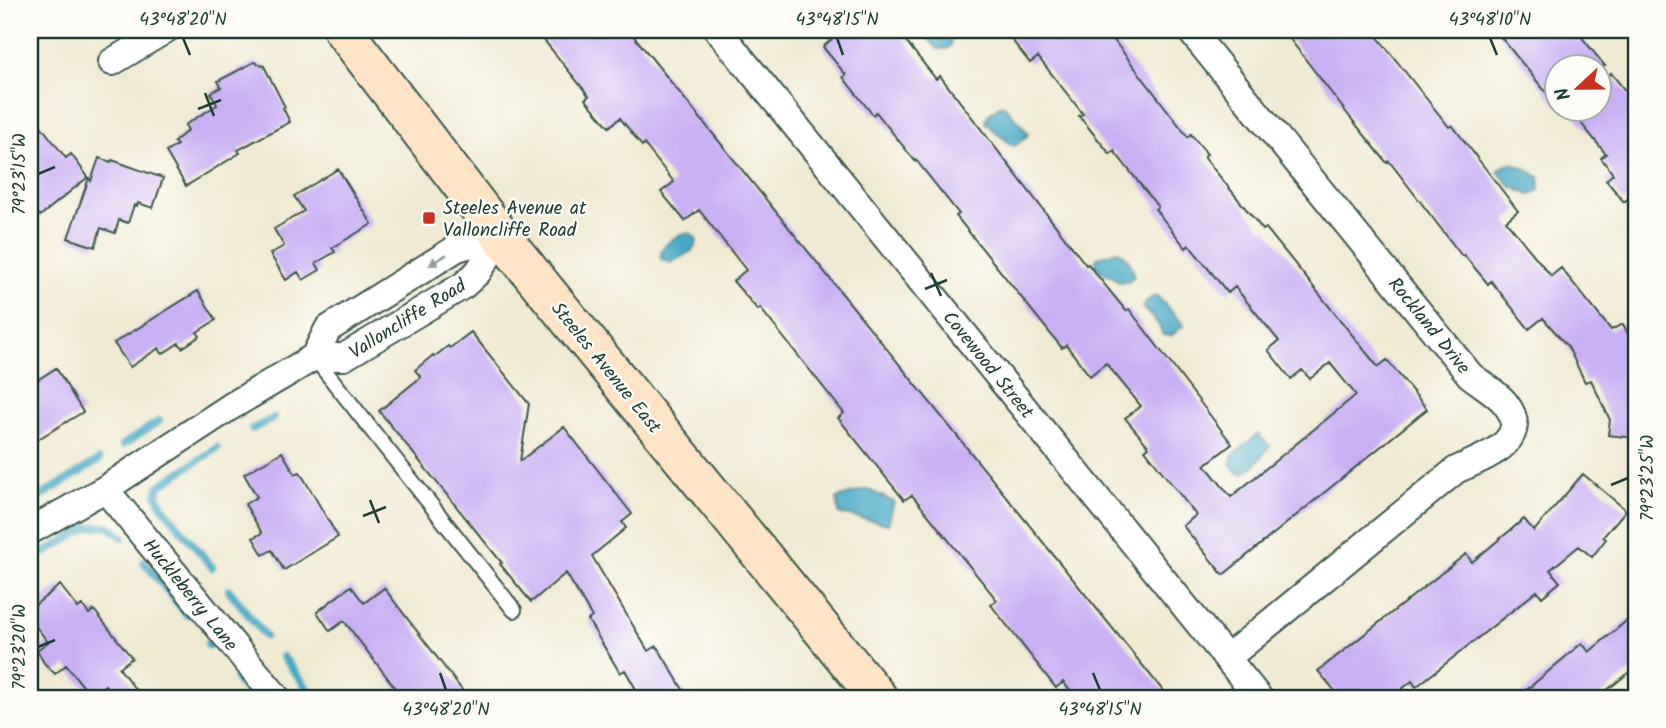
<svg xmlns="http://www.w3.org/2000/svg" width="1666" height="728" font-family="Kalam,sans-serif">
<rect width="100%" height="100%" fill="#fdfcf7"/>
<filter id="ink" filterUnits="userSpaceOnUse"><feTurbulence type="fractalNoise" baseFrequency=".0143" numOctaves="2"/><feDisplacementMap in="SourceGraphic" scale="14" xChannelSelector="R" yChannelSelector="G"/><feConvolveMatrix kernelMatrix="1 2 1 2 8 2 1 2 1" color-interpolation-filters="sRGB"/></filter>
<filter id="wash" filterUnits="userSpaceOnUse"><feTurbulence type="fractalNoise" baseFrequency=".00686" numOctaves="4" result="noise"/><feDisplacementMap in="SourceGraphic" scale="28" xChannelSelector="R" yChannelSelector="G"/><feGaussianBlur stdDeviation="1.57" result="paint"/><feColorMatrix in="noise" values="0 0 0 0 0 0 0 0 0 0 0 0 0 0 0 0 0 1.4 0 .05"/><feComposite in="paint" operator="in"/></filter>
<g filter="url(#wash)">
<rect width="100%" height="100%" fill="#efead1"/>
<path fill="#46a9c6" stroke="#32737d" stroke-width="2" d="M919 30H945L950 36 951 45 947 49H938Z
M1001 105H1004L1028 133 1026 137 1015 146 1011 145 986 123 988 115Z
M1512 163 1527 169 1539 177 1540 189 1536 193 1530 195 1510 186 1498 171 1506 164Z
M690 233 695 237 697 242 693 250 671 263 661 259C658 246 677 234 690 233Z
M1118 251C1127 254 1133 267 1134 276L1128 282H1119C1111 273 1100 274 1095 266L1097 257Z
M1156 295 1184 325 1171 336 1163 335 1158 324 1143 308 1147 301Z
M1258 434 1270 446C1260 457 1244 488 1231 465L1232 456Z
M867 489 894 502 888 524 839 514 837 498Z"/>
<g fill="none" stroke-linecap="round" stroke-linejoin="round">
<path stroke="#46a9c6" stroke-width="8" d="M252 429 274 418
M123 445 159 421
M30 503 99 460
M44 553 88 527 108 526 123 537
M144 562 187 615
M212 567 162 506 157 495 159 486 217 448
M229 590 265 636
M208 643 209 646
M283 657 315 698
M236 679 251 698"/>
</g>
<g id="blocks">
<path fill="#c9aff4" d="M554 30H629L1169 698H1076L1063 682 1056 688 991 605 997 600 912 495 904 500 838 418 844 413 760 308 758 310 733 281 746 270 699 210 685 221 661 192 674 182 644 144 642 146 620 118 609 127 585 99 589 96 543 39Z
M823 30H897L936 79 940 76 1086 265 1088 264 1126 311 1129 309 1232 444 1205 465 1231 497 1356 395 1330 363 1310 379 1302 370 1291 379 1268 350 1279 341 1235 287 1228 293 1189 245 1186 248 1155 209 1158 207 1114 151 1110 154 1079 116 1083 114 1038 57 1030 63 1004 30H1106L1188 137 1191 134 1207 154 1204 157 1263 230 1266 228 1378 367 1387 360 1427 409 1223 575 1183 526 1196 515 1145 450 1149 447 1125 418 1141 406 1106 363 1090 376 1066 345 1062 348 956 216 959 214 916 160 915 161 876 112 873 115 843 77 846 75 823 47 831 40Z
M1283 30H1372L1449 127 1452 125 1518 211 1506 221 1551 276 1561 268 1611 330 1623 324 1636 350V438L1608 435 1610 420 1591 380 1585 382 1568 347 1543 318 1529 329 1491 281 1488 284 1464 255 1462 256 1389 161 1387 163 1349 116Z
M1495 30H1576L1605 66H1558V107Z
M254 62 264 66 285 107 283 108 290 122 238 150 240 153 186 186 166 152 177 145 174 142 188 130 185 125 217 105 211 93 221 87 218 81Z
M1611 73 1636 104V203L1631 196 1624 202 1606 180 1613 174 1601 158 1606 154 1569 108H1600V82Z
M30 112 66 158 71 154 88 177 40 216 30 203Z
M99 158 111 162 112 160 163 178 153 208 138 203 137 206 134 205 128 223 119 220 115 233 101 228 95 247 68 238 89 178 91 181Z
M338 169 372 224 332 248 335 252 316 263 320 270 303 280 298 272 286 280 270 254 284 246 274 229 304 211 294 196Z
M198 291 216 320 197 332 200 336 182 348 179 343 162 354 159 348 130 367 114 343Z
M471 332 529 404 520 461 564 427 632 514 622 522 626 528 592 556 648 651 657 646 688 698H641L625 670 620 673 588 620 592 617 566 573 531 602 500 564 502 563 379 411 421 377 415 370 433 355 434 357 448 346 450 348Z
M56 368 83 412 30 444V385Z
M282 452 295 474 300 472 338 537 284 570 272 550 263 555 253 538 262 533 245 504 257 497 244 474Z
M1583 474 1626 510 1603 537 1606 539 1592 557 1579 546 1550 570 1560 582 1542 597 1537 591 1416 687 1412 681 1391 698H1341L1318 671 1466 554 1472 562 1524 519 1534 531Z
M60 585 78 608 82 605 89 614 94 610 132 658 119 668 142 698H115L105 685 91 696 66 665 55 674 44 663 37 650 48 642 30 619V609Z
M351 586 364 603 384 588 468 698H403L344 621 330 631 317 612Z
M1636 613V667L1597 698H1517L1582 643 1589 652Z"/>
</g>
</g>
<g filter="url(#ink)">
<use href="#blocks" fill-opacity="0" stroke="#3e574c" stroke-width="2"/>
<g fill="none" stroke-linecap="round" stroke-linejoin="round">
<g stroke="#3e574c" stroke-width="18">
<path id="lane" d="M314 357 514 610"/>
</g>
<g stroke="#3e574c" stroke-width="30">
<path id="street" d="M718 30 1259 698
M1190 30 1470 375C1481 384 1496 392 1505 403 1535 441 1482 458 1456 470L1227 658
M112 62 165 30
M314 357H344L464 285 478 272 501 236
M105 489 277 698
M30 531 105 489 230 407 314 357 328 329 457 248 501 236"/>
</g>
<g stroke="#3e574c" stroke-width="42">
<path id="secondary" d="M343 30 501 236 878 698"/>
</g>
<use href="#lane" stroke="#fff" stroke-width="14"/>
<use href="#street" stroke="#fff" stroke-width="26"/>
<use href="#secondary" stroke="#fee4c6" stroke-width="38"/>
</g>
<defs><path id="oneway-solid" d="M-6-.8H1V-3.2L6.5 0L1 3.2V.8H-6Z" transform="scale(1.75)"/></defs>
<use fill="#8f9e9a" href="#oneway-solid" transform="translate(438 260) rotate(148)"/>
</g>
<path fill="none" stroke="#1f3d34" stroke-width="2.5" d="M183 38 190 55M837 38 843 55M1490 38 1497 55M205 93 214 116M198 109 221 100M38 174 55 167M931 273 941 296M925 289 947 280M1611 485 1628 478M370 500 379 523M363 516 386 507M38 647 55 640M440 673 446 690M1093 673 1100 690"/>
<rect fill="#c8321e" stroke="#fdfcf7" stroke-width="2.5" x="422" y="211" width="14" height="14" rx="3.5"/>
<g text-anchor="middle" stroke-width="5" stroke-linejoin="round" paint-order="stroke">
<g font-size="19" fill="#1f3d34" stroke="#fdfcf7" text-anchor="start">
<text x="443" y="214">Steeles Avenue at<tspan x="443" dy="22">Valloncliffe Road</tspan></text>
</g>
<g font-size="19" fill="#1f3d34" stroke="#fdfcf7">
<text transform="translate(407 318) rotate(-32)" y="7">Valloncliffe Road</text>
<text transform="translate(1430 325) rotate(51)" y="7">Rockland Drive</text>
<text transform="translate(989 364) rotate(51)" y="7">Covewood Street</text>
<text transform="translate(607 367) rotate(51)" y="7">Steeles Avenue East</text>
<text transform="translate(191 594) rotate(51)" y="7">Huckleberry Lane</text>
</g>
</g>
<rect width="1666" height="728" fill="none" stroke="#fdfcf7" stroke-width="77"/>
<g transform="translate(1578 88) rotate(248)"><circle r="33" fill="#fdfcf7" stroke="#a4b0a9" stroke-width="2"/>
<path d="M0-5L12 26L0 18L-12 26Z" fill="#c8321e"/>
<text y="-10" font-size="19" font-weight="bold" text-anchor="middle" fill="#1f3d34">N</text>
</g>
<rect x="38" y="38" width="1590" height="652" fill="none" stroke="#1f3d34" stroke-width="2.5"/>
<g font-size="18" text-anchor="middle" fill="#1f3d34">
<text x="183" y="25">43°48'20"N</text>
<text x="837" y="25">43°48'15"N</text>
<text x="1490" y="25">43°48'10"N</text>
<text transform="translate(19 174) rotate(-90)" y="6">79°23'15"W</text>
<text transform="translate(1647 478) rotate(-90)" y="6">79°23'25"W</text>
<text transform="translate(19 647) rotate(-90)" y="6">79°23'20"W</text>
<text x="446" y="715">43°48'20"N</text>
<text x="1100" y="715">43°48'15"N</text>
</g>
</svg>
